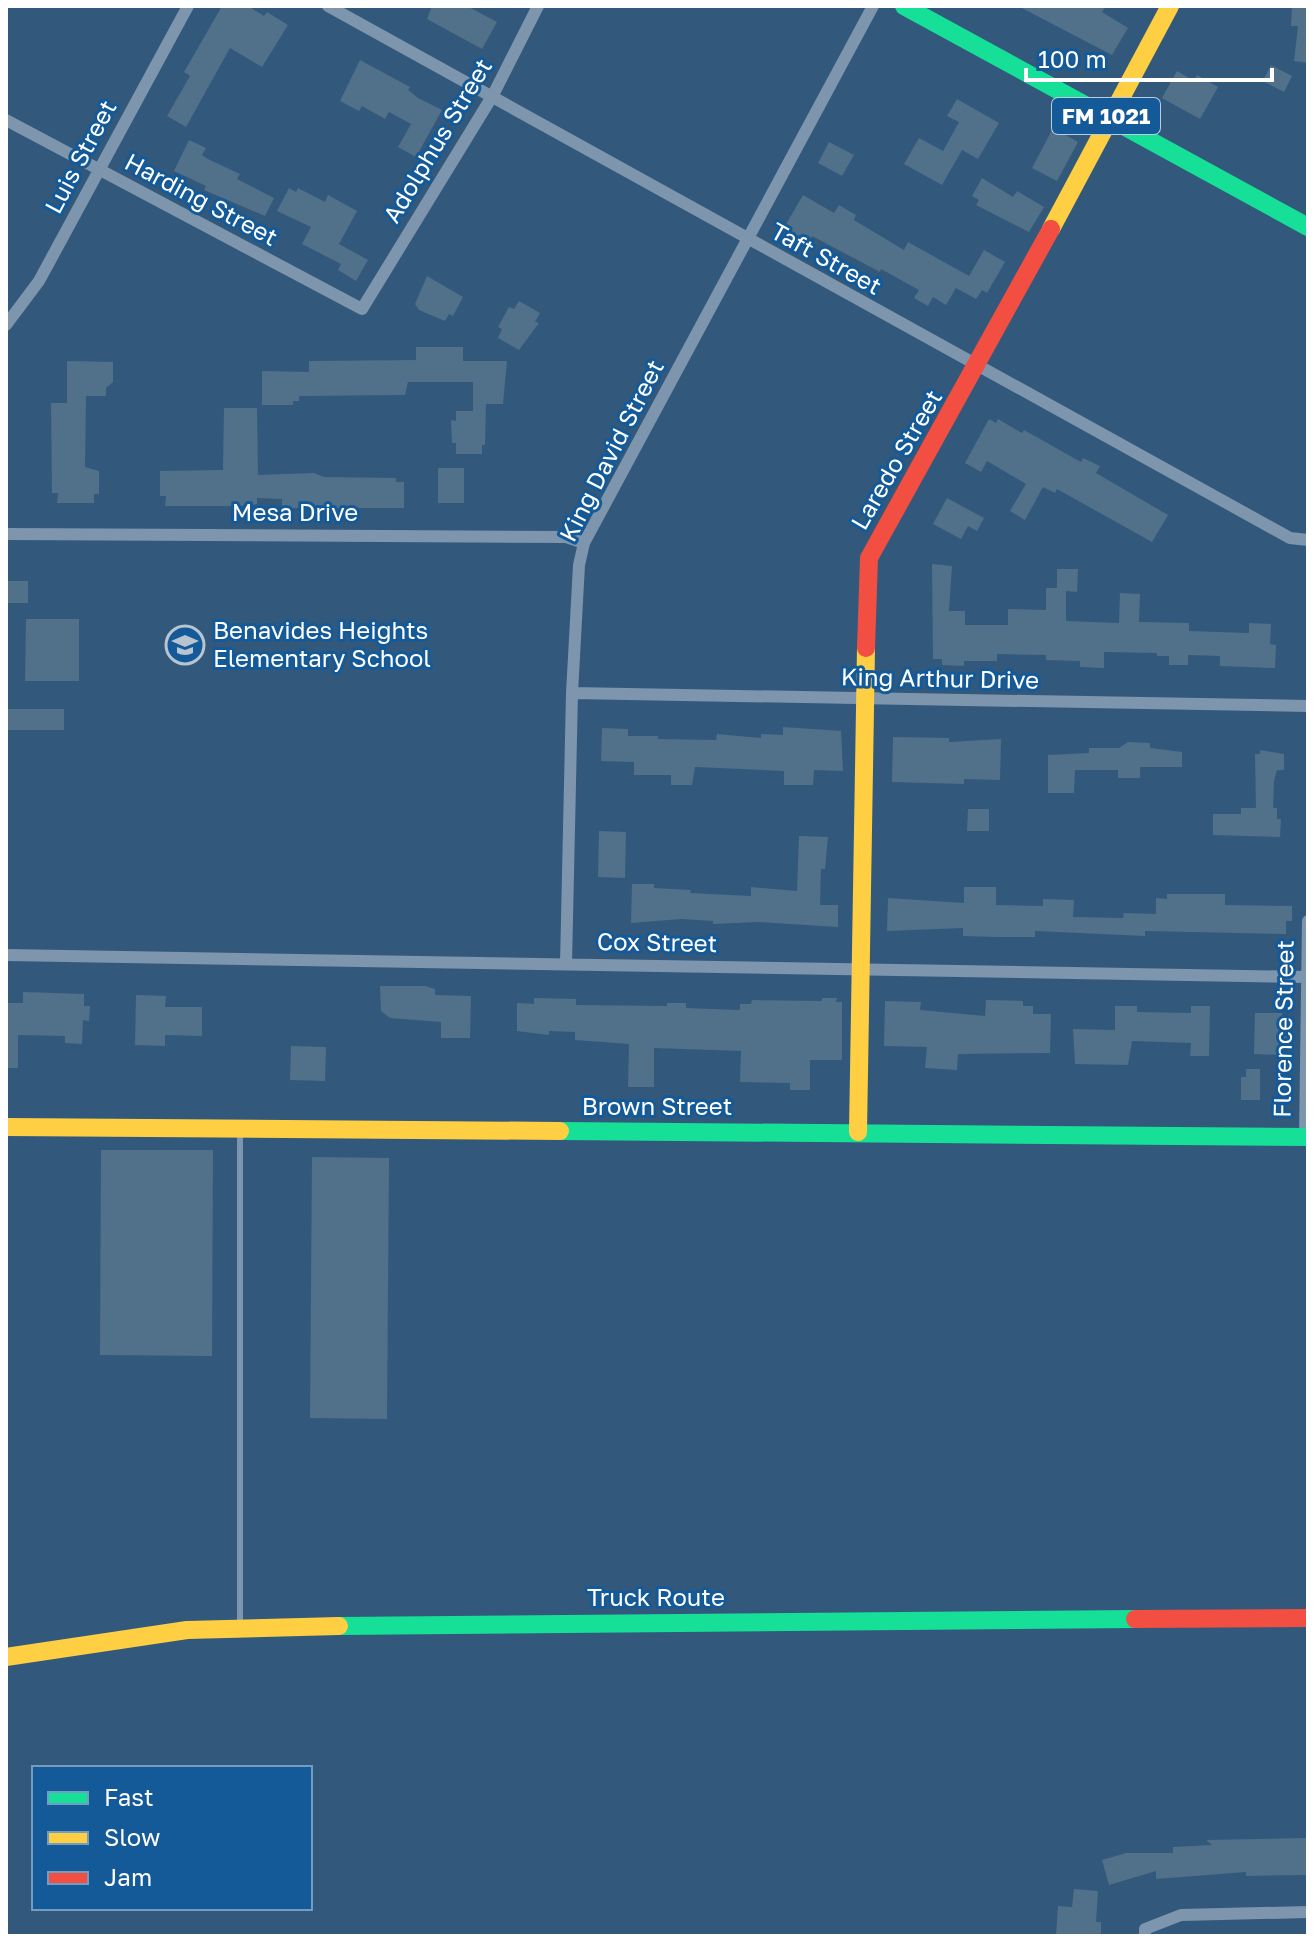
<svg xmlns="http://www.w3.org/2000/svg" width="1314" height="1942" font-family="'Golos Text',sans-serif">
<rect width="100%" height="100%" fill="#32597b"/>
<path fill="#51708a" d="M222 6H248L264 16 267 12 288 25 262 67 230 48 186 127 167 116 190 76 184 72Z
M432 6H467L497 22 482 49 427 19Z
M1018 6H1106L1102 12 1128 28 1112 55Z
M1292 6H1308V63L1294 61 1298 26H1291Z
M360 60 410 87 408 90 418 98 442 110 416 157 398 147 411 124 389 112 385 119 362 106 359 111 340 101Z
M1271 65 1292 76 1284 92 1263 81Z
M1177 71 1194 81 1197 75 1218 87 1200 119 1162 98Z
M957 99 999 123 978 159 962 150 942 185 904 164 919 138 943 151 959 122 947 116Z
M1053 128 1078 142 1057 181 1032 168Z
M189 140 206 148 202 155 208 159 240 174 237 179 274 198 265 216 204 190 206 186 174 171Z
M829 142 854 155 842 176 818 163Z
M982 178 1013 197 1017 191 1044 207 1029 232 976 205 979 200 972 196Z
M289 188 296 192 298 188 325 202 328 195 357 211 339 244 368 260 356 281 338 270 341 264 302 244 311 227 277 211Z
M803 195 834 213 839 205 856 215 854 220 904 250 908 242 969 276 984 250 1005 262 987 293 982 290 976 299 956 288 946 305 933 297 928 306 914 298 919 290 881 269 880 272 812 236 807 246 782 231Z
M427 276 463 297 453 316 449 314 445 321 419 310 415 304Z
M519 301 540 313 535 322 539 323 519 350 498 338 502 329 498 327 509 307 514 309Z
M416 347H463V361H507L503 404H486L485 445H482V454H456V443H452L451 420 456 421V411H473V382H408L405 395 299 396V401H293V405H262V371L309 372V361L416 360Z
M67 361 113 362V382L106 388V396H86L85 467 99 471V494H94V503H57L58 493H52L51 403H67Z
M224 408H257L258 475 314 473 324 477 396 478V482H404V508H282V499L257 498V504L241 506H165L166 496H160V471L223 470Z
M989 419 996 423 998 419 1022 433 1024 430 1081 462 1083 458 1100 466 1096 473 1168 515 1152 542 1057 489 1055 493 1043 487 1025 520 1010 511 1026 484 987 461 981 472 965 463Z
M438 468H464V503H438Z
M947 498 984 518 977 531 968 526 961 539 933 524Z
M932 564 952 566 949 611H965V625H1008V609L1046 610V588H1057V569H1078L1077 592 1066 591V621L1119 623 1120 593 1140 594 1139 622 1189 623V631L1249 633V623L1271 624 1270 644 1276 645 1275 668 1220 666V656L1188 655V665H1169V656H1157V653L1104 652V668L1080 667V661L1046 660V655L997 654V661H964V666L942 665V659H933Z
M6 581H28V603H6Z
M26 619H79V681H25Z
M6 709H64V730H6Z
M783 727 841 731 843 771 814 770 813 785H784V771L695 767 692 785H671V775H634V762L601 761 602 728 628 729V736H658V739L716 740 717 734 761 738V734L783 735Z
M893 737 949 738V742L1001 739 1000 780 964 779V784L892 782Z
M1128 742 1150 743V748L1182 752V767H1140V778H1118V770H1075L1074 793H1048V755L1089 753V748H1119Z
M1260 750 1284 754V770H1277L1274 781 1273 808H1277V819H1281L1280 837 1213 835V814H1241V808H1256L1255 754H1260Z
M968 809H989V831H967Z
M599 831 626 832 625 878 598 877Z
M799 836 828 837 825 869H821L820 905H838V927L758 922 713 924V921L681 919 631 923 632 884H654V888L691 890 690 893 751 896V887L797 891Z
M964 887H996V905L1043 906V899L1074 900 1073 917 1123 918 1124 913 1156 914V898L1167 899V894H1225V905L1292 906V921H1286V934L1145 931V936L1035 931V937H995L963 936V928L887 931 888 898 964 903Z
M380 986H425L435 989V995L471 996 470 1038H441V1022L390 1018 381 1011Z
M23 992 84 994V1006H90L89 1021 83 1020 82 1044 65 1043V1036L18 1035V1068H6V1003H23Z
M136 995 166 996 165 1007H202V1036L165 1035V1046L135 1045Z
M534 998 576 999V1005L667 1006V1003H686V1008L740 1010V1004H751L752 1000 822 1001V998H837L836 1002H842V1060H810V1090H790V1083L740 1082 741 1051 654 1048V1087H628L629 1044 575 1040V1032L549 1031V1035L517 1031V1003L534 1004Z
M986 1000 1023 1001V1006H1033V1014H1051L1050 1053 958 1054 957 1070 925 1068 927 1047 884 1046 885 1001 921 1002 920 1010 985 1016Z
M1115 1006H1137V1012L1191 1013V1006H1210L1209 1056H1190L1191 1043 1132 1041 1128 1065 1075 1064 1073 1029 1115 1030Z
M1255 1013H1282V1022H1291L1290 1042H1281V1055L1254 1054Z
M291 1046 326 1047 325 1081 290 1080Z
M1246 1069H1260V1100H1241V1077H1246Z
M101 1150H213L212 1356 100 1355Z
M312 1157 389 1158 387 1419 310 1418Z
M1308 1838V1875L1246 1876V1872L1156 1879V1871L1109 1885 1102 1860 1126 1853H1173V1847L1212 1845 1206 1840Z
M1074 1889 1098 1891 1096 1922H1101V1936H1056L1058 1906 1072 1907Z"/>
<g fill="none" stroke-linecap="round" stroke-linejoin="round">
<path stroke="#7d95ad" stroke-width="6" d="M240 1623V1130"/>
<path stroke="#7d95ad" stroke-width="12" d="M328 6 1290 538 1308 540
M6 120 362 309 493 95 538 6
M6 325 39 281 188 6
M6 534 566 537 584 543
M572 693 1308 706
M6 955 1307 977
M566 964 572 693 579 565 584 543 873 6
M1305 1137 1308 921
M1145 1936V1929L1181 1915 1308 1912"/>
<path stroke="#16e098" stroke-width="18" d="M904 6 1308 227
M560 1131 1308 1137
M339 1626 1135 1619"/>
<path stroke="#ffcf43" stroke-width="18" d="M1051 229 1170 6
M6 1127 560 1131
M858 1132 866 648
M6 1657 187 1630 339 1626"/>
<path stroke="#f24e42" stroke-width="18" d="M866 648 869 558 1051 229
M1135 1619 1308 1618"/>
</g>
<defs>
<g id="school-ring" transform="scale(2)"><circle r="9.5" fill="#145a99" stroke="#b7c5d1" stroke-width="1.5"/><path d="M0-5L7-2L0 1L-7-2ZM-4 1L0 2.5L4 1V4Q0 6-4 4Z" fill="#b7c5d1"/></g>
</defs>
<g fill-rule="evenodd">
<use href="#school-ring" x="185" y="645"/>
</g>
<g text-anchor="middle" stroke-width="6" stroke-linejoin="round" paint-order="stroke">
<rect fill="#145a99" stroke="#b8cee0" stroke-width="2" x="1052" y="98" width="108" height="36" rx="6"/>
<g font-size="22" font-weight="bold" fill="#fff">
<text x="1106" y="124">FM 1021</text>
</g>
<g font-size="24" fill="#fff" stroke="#145a99">
<text transform="translate(438 141) rotate(-59)" y="8">Adolphus Street</text>
<text transform="translate(81 157) rotate(-62)" y="8">Luis Street</text>
<text transform="translate(201 200) rotate(28)" y="8">Harding Street</text>
<text transform="translate(826 259) rotate(29)" y="8">Taft Street</text>
<text transform="translate(612 451) rotate(-63)" y="8">King David Street</text>
<text transform="translate(897 460) rotate(-60)" y="8">Laredo Street</text>
<text x="295" y="521">Mesa Drive</text>
<text transform="translate(940 679) rotate(1)" y="8">King Arthur Drive</text>
<text transform="translate(657 943) rotate(1)" y="8">Cox Street</text>
<text transform="translate(1284 1029) rotate(-89)" y="8">Florence Street</text>
<text x="657" y="1115">Brown Street</text>
<text x="656" y="1606">Truck Route</text>
</g>
<g font-size="24" fill="#fff" stroke="#145a99" text-anchor="start">
<text x="213" y="639">Benavides Heights<tspan x="213" dy="28">Elementary School</tspan></text>
</g>
</g>
<rect width="1314" height="1942" fill="none" stroke="#ffffff" stroke-width="16"/>
<rect x="32" y="1766" width="280" height="144" fill="#145a99" stroke="#729cc2" stroke-width="2"/>
<rect x="48" y="1792" width="40" height="12" fill="#16e098" stroke="#729cc2" stroke-width="2"/>
<text x="104" y="1806" font-size="24" fill="#ffffff">Fast</text>
<rect x="48" y="1832" width="40" height="12" fill="#ffcf43" stroke="#729cc2" stroke-width="2"/>
<text x="104" y="1846" font-size="24" fill="#ffffff">Slow</text>
<rect x="48" y="1872" width="40" height="12" fill="#f24e42" stroke="#729cc2" stroke-width="2"/>
<text x="104" y="1886" font-size="24" fill="#ffffff">Jam</text>
<path d="M1026 68v12h246v-12" fill="none" stroke="#ffffff" stroke-width="4"/>
<text x="1038" y="68" font-size="24" fill="#ffffff" stroke="#145a99" stroke-width="6" paint-order="stroke">100 m</text>
</svg>
